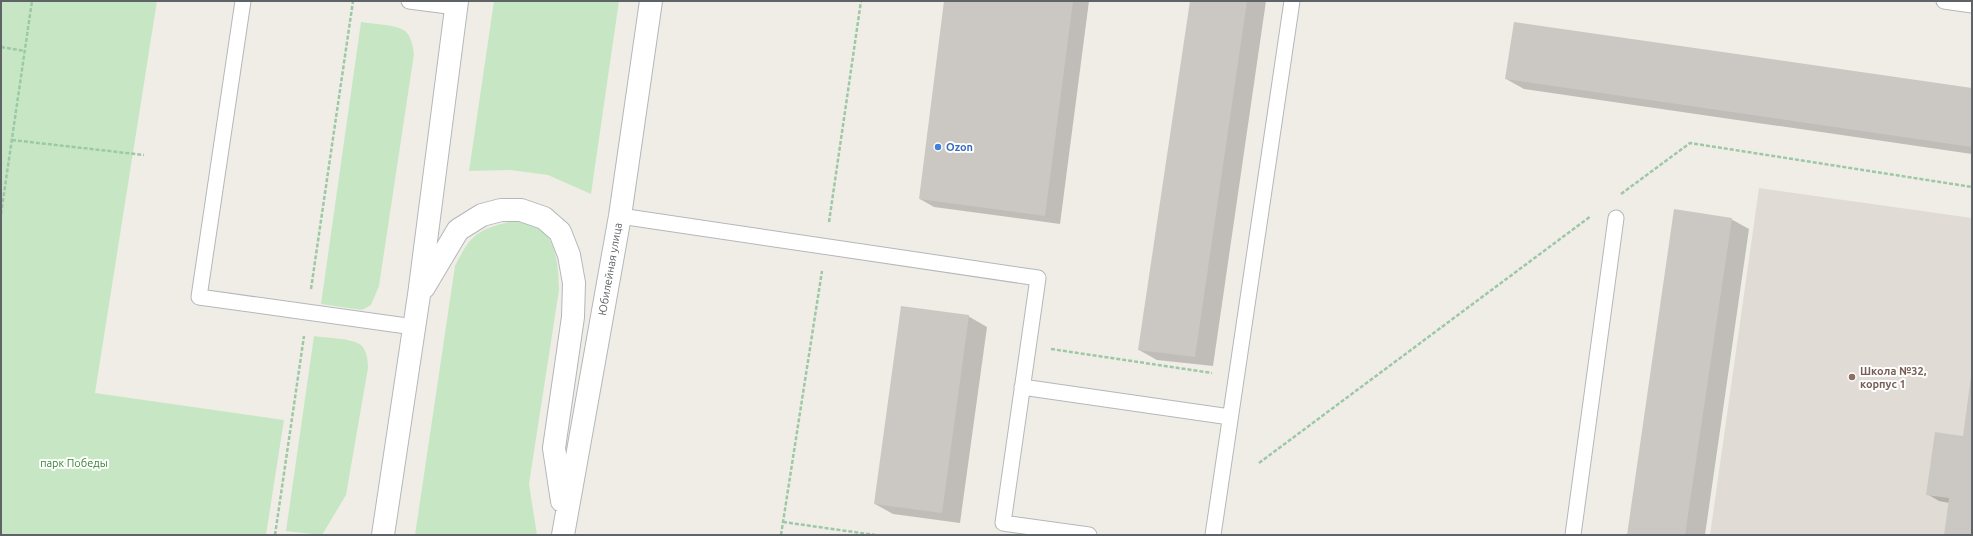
<svg xmlns="http://www.w3.org/2000/svg" width="1973" height="536" font-family="Ubuntu,sans-serif">
<rect width="100%" height="100%" fill="#f0ede7"/>
<path fill="#e0dcd5" d="M1759 188 1972 218V535H1710Z"/>
<path fill="#c7e7c4" d="M1 1H157L95 393 284 420 266 535H1Z
M494 1H619L591 194 548 175 510 170 469 171Z
M361 22C371 24 396 24 405 31 411 36 413 46 414 54L379 286 371 305 362 310 321 304Z
M512 221C518 222 525 222 531 224 558 234 558 267 559 290L529 484 537 535H415L455 266C471 234 477 230 512 221Z
M314 336C326 338 352 338 361 345 367 350 368 361 368 368L346 495 322 535 286 531Z"/>
<path fill="#0003" d="M945 1H1089L1060 224 934 207 920 199Z
M1191 1H1266L1213 366 1157 360 1139 350Z
M1506 79 1972 89V154L1524 89Z
M1731 219 1749 229 1705 535H1628Z
M968 316 987 327 960 523 893 514 875 504Z
M1972 376V535H1945L1949 503 1939 501 1927 494 1964 437Z"/>
<path fill="#cbc8c3" d="M944 1H1073L1045 216 919 199Z
M1190 1H1247L1195 357 1138 350Z
M1514 22 1972 88V147L1505 79Z
M1674 209 1732 218 1685 535H1627Z
M901 306 969 315 942 513 874 504Z
M1971 376 1972 535H1944L1949 498 1926 495 1935 432 1963 436Z"/>
<g fill="none" stroke-linecap="round" stroke-linejoin="round">
<g stroke="#b4b7bb" stroke-width="17">
<path id="service" d="M243 1 199 297 414 327
M409 1 456 7
M1944 1 1972 5
M620 216 1038 278 1003 523 1089 535
M1022 387 1230 417
M1213 535 1292 1
M1573 535 1616 218"/>
</g>
<g stroke="#b3b7bb" stroke-width="24">
<path id="secondary" d="M424 287 458 230 482 215 501 210H521L544 218 560 232 569 255 574 283 573 317 554 448 562 501
M383 535 419 295 457 1
M563 535 620 216 651 1"/>
</g>
<path stroke="#9dc8a6" stroke-width="2.5" stroke-dasharray="4 2" stroke-linecap="butt" d="M1 47 25 51
M12 140 144 155
M1621 194 1690 143 1972 187
M1 214 32 1
M829 222 861 1
M311 289 353 1
M1051 349 1212 373
M1259 463 1591 216
M783 522 875 535
M275 535 304 336
M781 535 822 271"/>
<use href="#service" stroke="#fff" stroke-width="15"/>
<use href="#secondary" stroke="#fff" stroke-width="22"/>
</g>
<circle fill="#3f7fe0" stroke="#fff" stroke-width="1.5" cx="938" cy="147" r="4"/>
<circle fill="#8d6e63" stroke="#fff" stroke-width="1.5" cx="1852" cy="377" r="4"/>
<g text-anchor="middle" stroke-width="4" stroke-linejoin="round" paint-order="stroke">
<g font-size="11" font-weight="bold" fill="#366cbe" stroke="#fff" text-anchor="start">
<text x="946" y="151">Ozon</text>
</g>
<g font-size="11" fill="#5e6367" stroke="#fff">
<text transform="translate(610 269) rotate(-80)" y="4">Юбилейная улица</text>
</g>
<g font-size="11" font-weight="bold" fill="#785e54" stroke="#fff" text-anchor="start">
<text x="1860" y="375">Школа №32,<tspan x="1860" dy="13">корпус 1</tspan></text>
</g>
<g font-size="11" fill="#398537" stroke="#fff">
<text x="74" y="467">парк Победы</text>
</g>
</g>
<rect width="1973" height="536" fill="none" stroke="#5e6367" stroke-width="4"/>
</svg>
